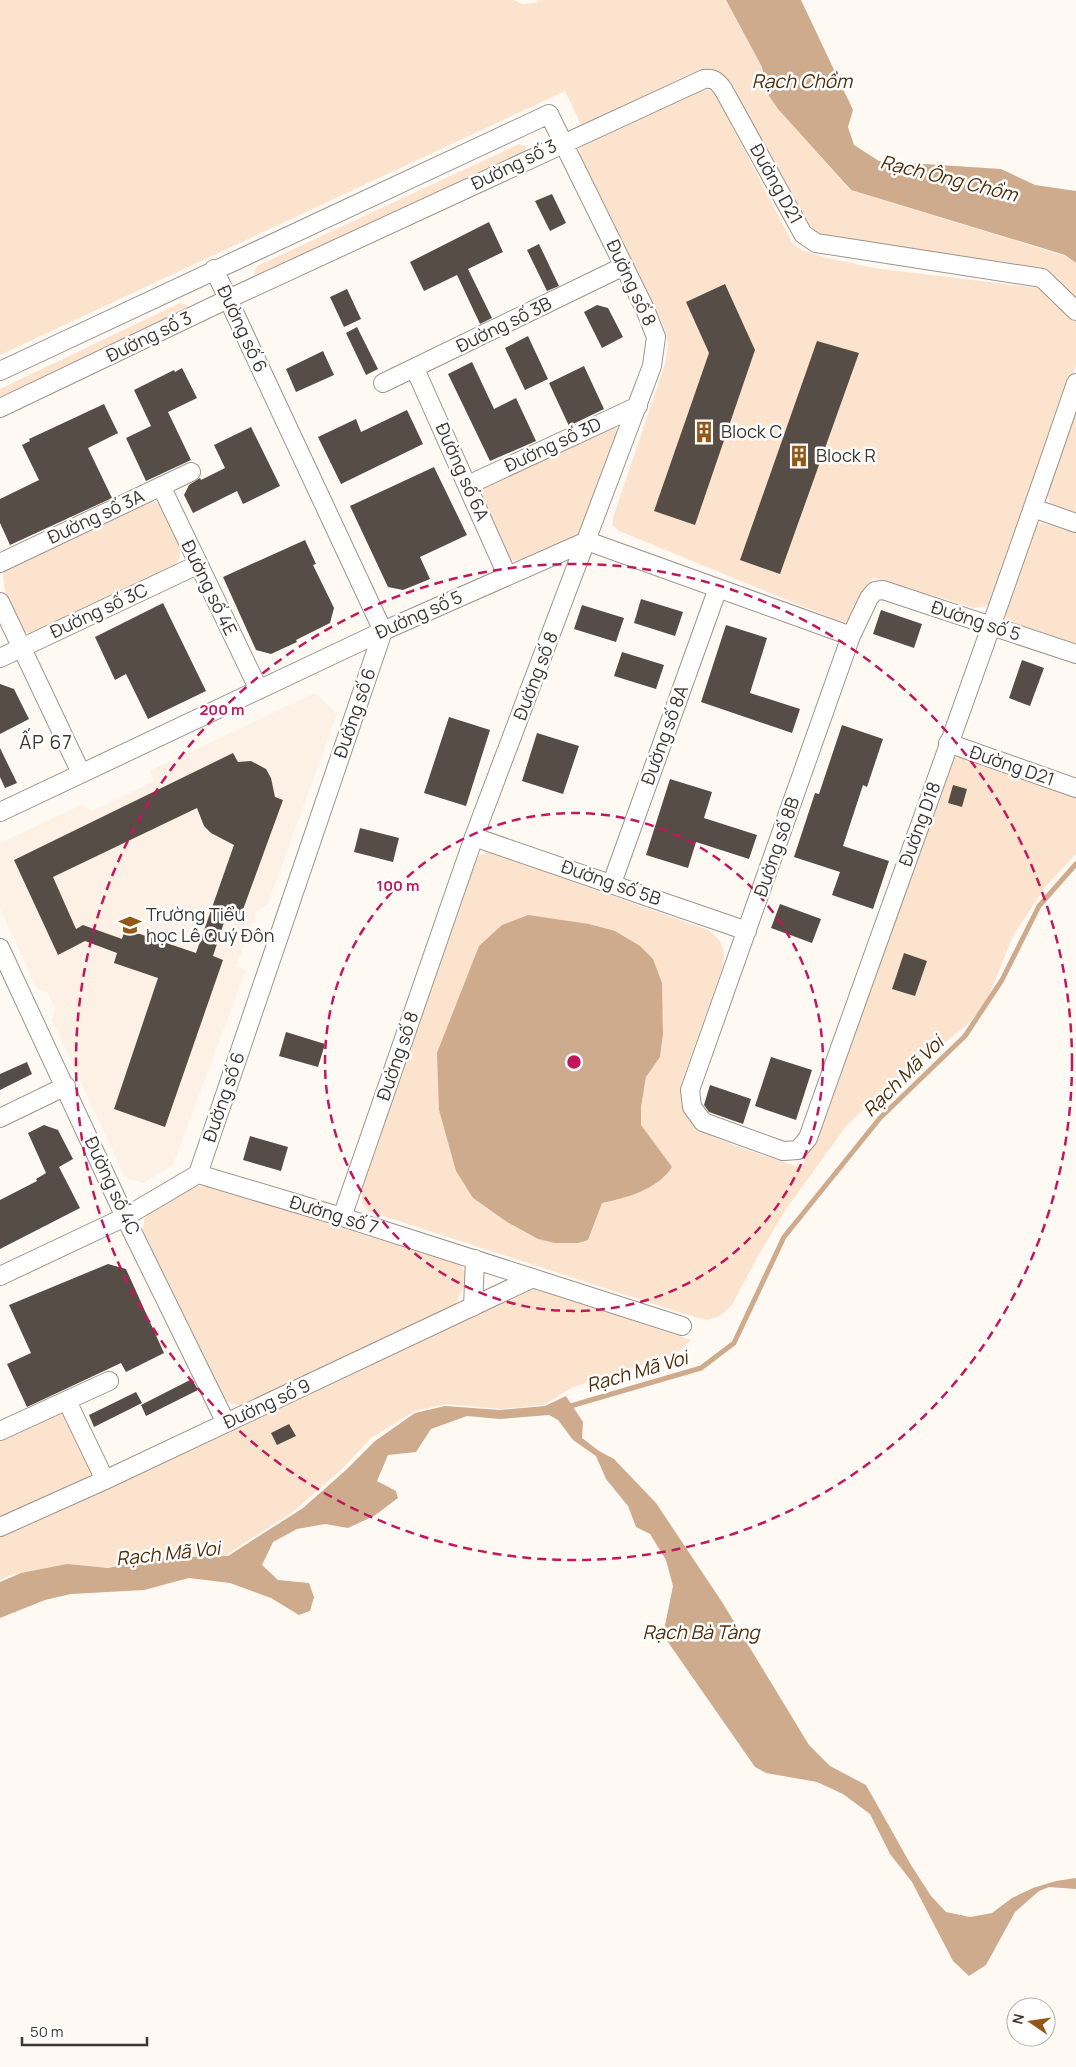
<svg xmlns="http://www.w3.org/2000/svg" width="1076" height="2067" font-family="Manrope,sans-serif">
<rect width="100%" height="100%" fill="#fff9f4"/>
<path fill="#fdf0e4" d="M315 693 337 714 268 904 257 911 236 966 246 970 173 1165 143 1183 125 1177 52 1020 55 1008 47 992 37 988 0 909V843L81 805 92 811 154 781 150 771Z"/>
<path fill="#fce3ce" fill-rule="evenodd" d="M0 0H514L522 4 536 3 539 0H726L762 67 769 96 778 109 850 190 1065 256 1076 263V300L1043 268 817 235 809 228 700 71 687 75 582 127 565 91 0 355Z
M704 88 715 93 793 244 802 250 828 258 874 268 1039 288 1076 319V365L994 598 987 606 974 608 874 578C860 587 858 610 846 623L841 622 619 531 613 526V518L665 364 668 345 664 326 581 159 579 149 583 142Z
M519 144 526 146V153L256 277 254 273 257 266Z
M180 303 187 305 188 309 0 403V389Z
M1076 406V515L1050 504 1047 492Z
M614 425 617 431 616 437 585 526 578 536 522 560 509 561 478 492 480 488Z
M146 499 159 504 179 546C182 556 179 561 172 568L33 633 24 632 19 627C11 611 0 584 4 567Z
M1043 523 1076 533V648L1012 625 1007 621 1005 614 1034 529 1037 524Z
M959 757 968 758 1076 797V854L1045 887 1013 936 986 1003 965 1027 893 1082 847 1125 786 1209 757 1258 732 1305 720 1316 707 1320 688 1315 368 1211 362 1203 361 1191 475 863 478 856 489 852 708 930C722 940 726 949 723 966L683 1078C680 1091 679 1104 686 1116 698 1138 776 1159 802 1168L945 766 951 759ZM664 1010 660 1057 646 1077 641 1107V1125L651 1139 624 1198 602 1203 538 1239 507 1222 473 1198Z
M198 1186 211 1187 460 1265 466 1274 464 1287 454 1307 242 1406 227 1402 220 1394 143 1231 144 1220 149 1211Z
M531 1287 691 1340 681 1350 670 1356 573 1387 544 1405 501 1409 447 1404 415 1411 371 1438 341 1470 294 1511 223 1557 154 1558 103 1568H48L11 1575 0 1580V1537Z
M63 1411 94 1476 0 1523V1436Z"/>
<path fill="#ceab8d" d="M726 0H801L853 110 848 127 854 145 879 161 1001 169 1035 185 1076 191V263L1065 255 851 190 778 109 769 96 762 67Z
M528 915 589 924 615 931 640 946 653 959 662 983 663 1034 660 1057 646 1077 641 1107V1125L672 1167C657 1190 626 1198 602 1203L588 1240 578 1243H555L538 1239 507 1222 473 1198 456 1171 439 1110 437 1053 479 946 502 925Z
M566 1396 583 1422 582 1438 599 1451 614 1459 656 1503 722 1602 809 1745 830 1766 866 1785 911 1865 931 1896 946 1912 970 1917 992 1913 1012 1898 1033 1888 1056 1881 1076 1878V1889L1049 1887 1039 1891 1015 1912 986 1965 969 1976 953 1961 912 1882 890 1854 870 1814 843 1794 817 1782 766 1773 755 1767 663 1635 673 1586 666 1560 650 1534 636 1527 628 1506 606 1479 596 1456 573 1440 558 1420 549 1415 500 1419 467 1416 431 1429 416 1452 388 1455 377 1481 396 1491 398 1498 374 1516 348 1528 325 1524 297 1529 273 1542 262 1565 278 1580 309 1583 314 1597 310 1611 299 1615 271 1598 230 1583 189 1578 144 1590 71 1594 45 1600 0 1618V1582L21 1573 67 1564 108 1568 154 1558 228 1556 303 1508 346 1470 375 1441 415 1413 445 1406 500 1410 545 1406Z"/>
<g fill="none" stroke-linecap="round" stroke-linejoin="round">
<path stroke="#ceab8d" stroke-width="5" d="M567 1407 701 1368 734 1343 784 1237 880 1118 965 1036 1002 980 1039 906 1076 864"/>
</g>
<path fill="#564d46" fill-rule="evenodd" d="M552 194 566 223 550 231 535 201Z
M489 222 503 252 468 269 492 318 480 324 457 275 424 291 410 262Z
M539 244 559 286 547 291 527 250Z
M725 284 755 350 695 525 654 511 709 353 686 302Z
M347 289 361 319 344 327 330 297Z
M597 305 608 308 623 337 602 348 584 312Z
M357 327 378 369 366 375 346 333Z
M528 336 548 379 525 390 505 348Z
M817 341 859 353 780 574 740 560Z
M323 351 334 375 296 392 286 369Z
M472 362 494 409 516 398 536 441 490 461 448 374Z
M584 366 604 409 569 426 549 383Z
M182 368 197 398 168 412 191 460 146 481 126 438 151 426 134 390 174 370 175 372Z
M104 404 118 433 88 448 112 498 10 545 0 523V499L39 480 22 445 30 441 29 439Z
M407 410 423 444 341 484 318 437 356 419 361 432Z
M251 427 280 486 243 504 237 491 193 513 184 495 189 485 200 478 201 480 225 468 214 445Z
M434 467 467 535 420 557 430 579 403 590 388 587 350 506Z
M305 540 316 564 313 565 334 608 330 623 296 640 297 642 271 654 256 650 223 577Z
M641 599 683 612 675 636 634 623Z
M163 603 206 691 148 719 126 674 115 680 95 637Z
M582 605 624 618 616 642 574 629Z
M881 610 922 624 914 648 873 634Z
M726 625 767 638 750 693 800 709 792 733 701 702Z
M622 652 664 665 656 689 614 676Z
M1022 660 1044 668 1030 706 1009 698Z
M0 684 14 689 29 719 0 734Z
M449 717 490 730 466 806 424 793Z
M842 725 883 739 867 787 863 785 843 846 889 861 873 909 832 895 840 872 794 857 815 793 819 794Z
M537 733 579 746 563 794 522 781Z
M0 748 17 783 5 788 0 777Z
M233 753 238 762 251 761 266 769 271 778 275 797 283 800 241 915 228 910 213 956 223 960 165 1127 114 1109 158 978 114 963 117 953 85 941 58 955 14 860ZM197 808 204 826 211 833 234 845 196 953 125 929 122 939 83 925 76 929 53 877Z
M670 779 712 792 704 818 757 835 749 859 696 842 688 868 646 855Z
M953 785 967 789 962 807 948 803Z
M360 828 399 838 393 862 354 852Z
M780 904 821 919 812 943 771 928Z
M904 953 927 961 915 996 892 989Z
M286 1032 325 1044 318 1067 279 1056Z
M771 1057 812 1070 796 1120 755 1106Z
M27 1062 32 1074 0 1090V1074Z
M710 1085 751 1099 743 1124 709 1112 704 1105Z
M44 1125 58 1130 73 1159 59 1167 80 1208 0 1249V1200L37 1181 36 1179 46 1173 28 1133Z
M250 1136 288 1147 281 1171 243 1160Z
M108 1264 126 1269 164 1353 126 1372 121 1363 27 1407 7 1364 31 1353 9 1305Z
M192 1379 198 1390 146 1416 141 1405Z
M136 1392 142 1403 94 1427 89 1415Z
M289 1424 296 1436 277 1445 271 1433Z"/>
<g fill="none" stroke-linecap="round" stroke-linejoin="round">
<g stroke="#9e948c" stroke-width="20">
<path id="minor" d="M415 369 507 575
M0 371 549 114 645 309 656 337 652 366 474 837 342 1217
M383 383 624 266
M1076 383C990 636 897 886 808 1138L798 1150 783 1151 703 1122 692 1107 690 1090 851 636 869 598 875 591 883 590 1076 654
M0 408 228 299 704 79C714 78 717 81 723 89L803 234 816 243 1042 278 1076 311
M468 485 638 406
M161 486 259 690
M1033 508 1076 523
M0 563 191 472
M0 602 81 773
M0 658 197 565
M948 743 1076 788
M0 812 383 631 587 541 851 636
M474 837 747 931
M612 883 718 588
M0 948 125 1217 226 1423
M0 1118 66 1086
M198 1174 383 631 214 269
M0 1276 125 1217 198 1174 342 1217 682 1326
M473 1307 475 1259
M67 1401 105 1480
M0 1431 109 1381
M0 1527 105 1480 533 1278"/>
</g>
<use href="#minor" stroke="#fff" stroke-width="18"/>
</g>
<g fill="none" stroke="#c2185b" stroke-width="2.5" stroke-dasharray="9 6">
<circle cx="574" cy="1062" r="249"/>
<circle cx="574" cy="1062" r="498"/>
</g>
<defs>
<g id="building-bare" transform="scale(1.725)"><path d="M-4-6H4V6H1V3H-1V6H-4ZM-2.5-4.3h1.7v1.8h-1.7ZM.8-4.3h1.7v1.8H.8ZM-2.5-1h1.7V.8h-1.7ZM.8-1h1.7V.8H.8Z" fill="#935818" stroke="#fff" stroke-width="2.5" paint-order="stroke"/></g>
<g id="school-bare" transform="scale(1.725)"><path d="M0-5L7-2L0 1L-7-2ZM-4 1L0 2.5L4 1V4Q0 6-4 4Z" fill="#935818" stroke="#fff" stroke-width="2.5" paint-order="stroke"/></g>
</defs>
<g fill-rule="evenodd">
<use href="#building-bare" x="704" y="432"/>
<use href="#building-bare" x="799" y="456"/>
<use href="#school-bare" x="130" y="925"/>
</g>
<g text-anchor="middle" stroke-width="5" stroke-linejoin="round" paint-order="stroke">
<g font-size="18" fill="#3b3734" stroke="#fff">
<text transform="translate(514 165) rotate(-26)" y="6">Đường số 3</text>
<text transform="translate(776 184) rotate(61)" y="6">Đường D21</text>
<text transform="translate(631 283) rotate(65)" y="6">Đường số 8</text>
<text transform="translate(504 325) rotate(-26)" y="6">Đường số 3B</text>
<text transform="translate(242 329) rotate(65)" y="6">Đường số 6</text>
<text transform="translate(149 337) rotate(-26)" y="6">Đường số 3</text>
<text transform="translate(553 445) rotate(-25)" y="6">Đường số 3D</text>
<text transform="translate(462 472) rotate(66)" y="6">Đường số 6A</text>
<text transform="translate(96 517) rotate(-25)" y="6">Đường số 3A</text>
<text transform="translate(209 588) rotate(64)" y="6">Đường số 4E</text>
<text transform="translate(99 611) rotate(-25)" y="6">Đường số 3C</text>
<text transform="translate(419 615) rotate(-24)" y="6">Đường số 5</text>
<text transform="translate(976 621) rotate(18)" y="6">Đường số 5</text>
<text transform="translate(536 676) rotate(-69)" y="6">Đường số 8</text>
<text transform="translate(355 713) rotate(-71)" y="6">Đường số 6</text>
<text transform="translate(665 735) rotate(-70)" y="6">Đường số 8A</text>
<text transform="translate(1012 766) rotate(19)" y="6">Đường D21</text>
<text transform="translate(920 824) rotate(-70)" y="6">Đường D18</text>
<text transform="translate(777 847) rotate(-71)" y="6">Đường số 8B</text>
<text transform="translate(611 883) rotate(19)" y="6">Đường số 5B</text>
<text transform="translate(398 1056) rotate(-71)" y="6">Đường số 8</text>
<text transform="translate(224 1097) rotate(-71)" y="6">Đường số 6</text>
<text transform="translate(112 1186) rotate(65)" y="6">Đường số 4C</text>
<text transform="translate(334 1215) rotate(17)" y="6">Đường số 7</text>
<text transform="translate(267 1404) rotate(-25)" y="6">Đường số 9</text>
</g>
<g font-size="18" fill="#3b3734" stroke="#fff" text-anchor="start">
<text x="721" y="438">Block C</text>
<text x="816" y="462">Block R</text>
<text x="146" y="921">Trường Tiểu<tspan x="146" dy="21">học Lê Quý Đôn</tspan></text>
</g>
<g font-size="19" font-style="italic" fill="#502d08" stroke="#fff">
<text x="802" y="88">Rạch Chồm</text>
<text transform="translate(949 178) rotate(14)" y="7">Rạch Ông Chồm</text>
<text transform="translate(903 1076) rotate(-45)" y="7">Rạch Mã Voi</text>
<text transform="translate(637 1371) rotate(-16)" y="7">Rạch Mã Voi</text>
<text transform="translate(168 1553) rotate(-6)" y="7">Rạch Mã Voi</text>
<text x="701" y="1639">Rạch Bà Tàng</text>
</g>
<g font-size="19" letter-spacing="1" fill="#3b3734" stroke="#fff">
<text x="46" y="749">ẤP 67</text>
</g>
</g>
<circle cx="574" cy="1062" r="8" fill="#c2185b" stroke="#fff" stroke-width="2.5"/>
<g font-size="15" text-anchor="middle" font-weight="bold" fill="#c2185b" stroke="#fff" stroke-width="5" stroke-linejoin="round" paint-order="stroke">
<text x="222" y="715">200 m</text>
<text x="398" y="891">100 m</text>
</g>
<g transform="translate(1031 2022) rotate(283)"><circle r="24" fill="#ffffff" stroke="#b1afae"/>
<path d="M0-4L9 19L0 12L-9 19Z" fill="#935818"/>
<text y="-8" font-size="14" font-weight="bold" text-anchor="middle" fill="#3b3734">N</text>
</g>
<path d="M22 2037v8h125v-8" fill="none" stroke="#3b3734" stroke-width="2.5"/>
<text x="30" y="2037" font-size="15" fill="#3b3734" stroke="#ffffff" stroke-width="4" paint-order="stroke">50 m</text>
</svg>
